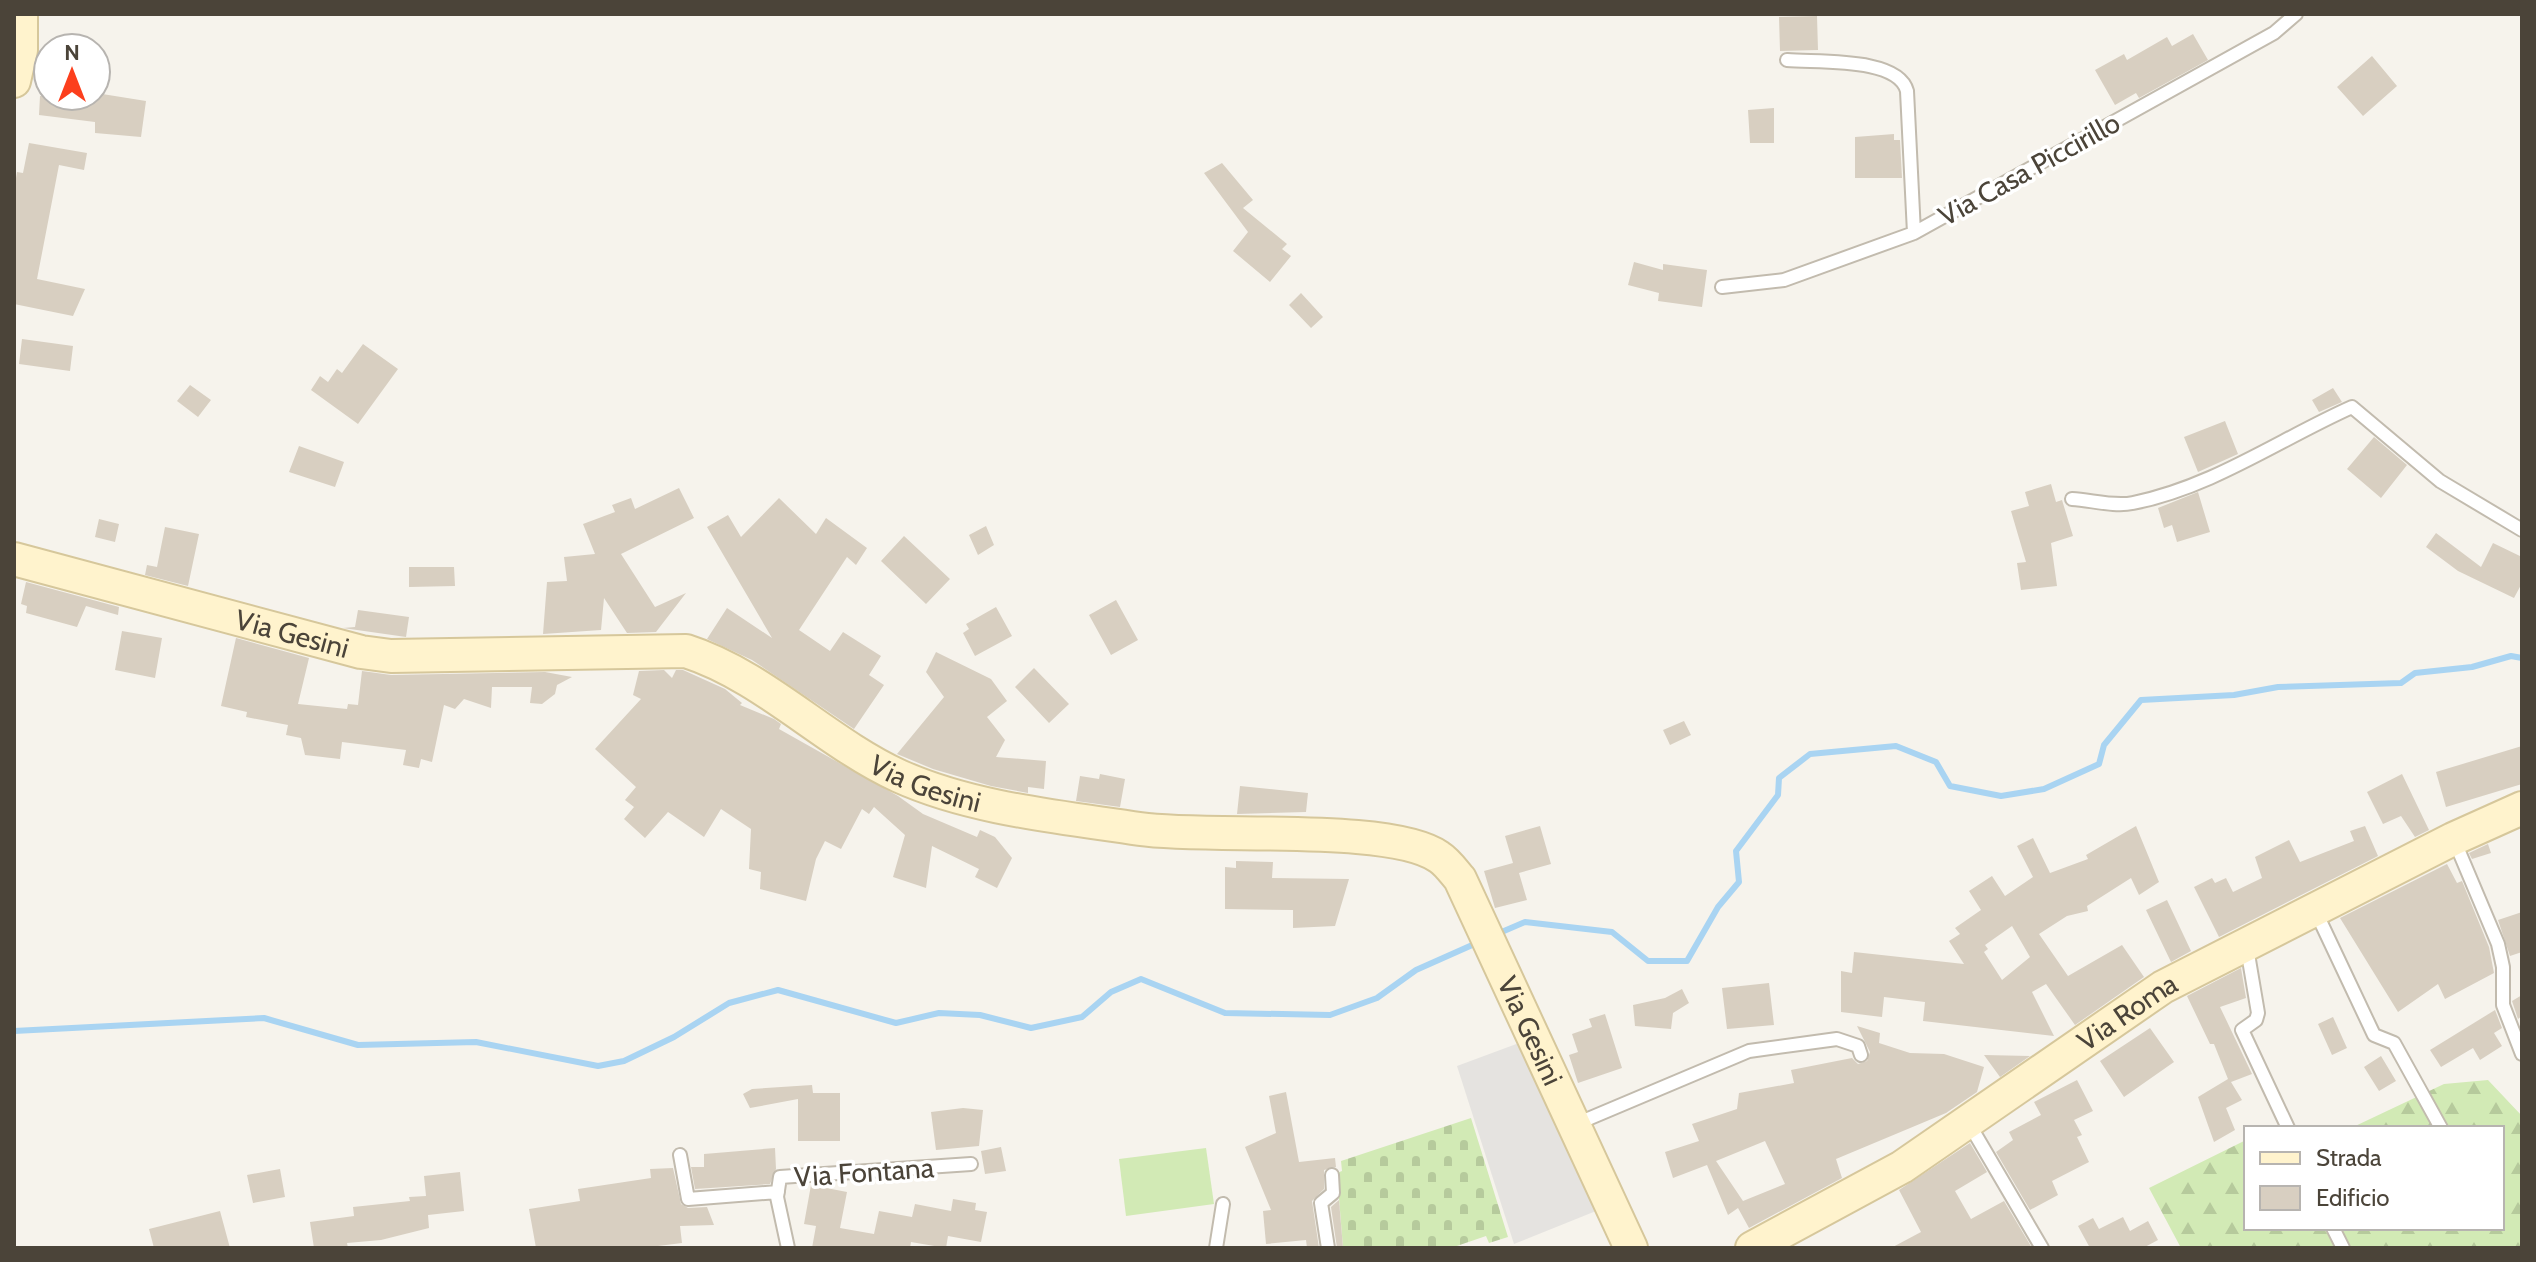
<svg xmlns="http://www.w3.org/2000/svg" width="2536" height="1262" font-family="Cabin,sans-serif">
<defs>
<pattern id="forest-firs" width="22" height="20" patternUnits="userSpaceOnUse" patternTransform="scale(2)"><rect width="22" height="20" fill="#d2eab5"/><path d="M5 1l3.5 6h-7zM16 11l3.5 6h-7z" fill="#b6ca9c"/></pattern>
<pattern id="cemetery-stones" width="16" height="16" patternUnits="userSpaceOnUse" patternTransform="scale(2)"><rect width="16" height="16" fill="#d2eab5"/><path d="M2 7V4a2 2 0 0 1 4 0v3zM10 15v-3a2 2 0 0 1 4 0v3z" fill="#b6ca9c"/></pattern>
</defs>
<rect width="100%" height="100%" fill="#f6f3ec"/>
<path fill="url(#forest-firs)" d="M2488 1080 2522 1116V1248H2181L2149 1188 2246 1140V1228H2502V1128H2351L2444 1084Z"/>
<path fill="url(#cemetery-stones)" d="M1471 1118 1508 1237 1489 1243 1486 1236 1451 1248H1343L1337 1173 1342 1171 1341 1161Z"/>
<path fill="#d2eab5" d="M1206 1148 1214 1204 1126 1216 1119 1159Z"/>
<path fill="#e5e3e0" d="M1519 1043 1596 1211 1514 1244 1457 1066Z"/>
<g fill="none" stroke-linecap="round" stroke-linejoin="round">
<path stroke="#a9d4f2" stroke-width="6" d="M1497 934 1525 922 1612 932 1648 961H1687L1718 907 1739 882 1736 851 1778 795 1779 778 1810 754 1896 746 1936 762 1950 786 2001 796 2044 789 2099 764 2104 745 2141 700 2234 695 2278 687 2401 683 2415 673 2472 667 2511 656 2522 658
M14 1031 264 1018 358 1045 476 1042 598 1066 624 1061 674 1037 729 1003 778 990 896 1023 939 1013 980 1015 1031 1028 1082 1017 1111 992 1141 979 1225 1013 1330 1015 1377 998 1416 970 1479 942"/>
</g>
<path fill="#d8cfc1" fill-rule="evenodd" d="M1817 16 1818 50 1780 51 1779 17Z
M2193 34 2208 60 2139 98 2136 93 2115 105 2095 70 2124 54 2127 60 2167 37 2172 46Z
M2372 56 2397 86 2363 116 2337 87Z
M96 93 146 101 141 137 95 133V122L39 115 40 96Z
M1774 108V143H1750L1748 110Z
M1894 134V140H1900L1902 178H1855V137Z
M29 143 87 153 84 170 59 165 37 279 85 289 73 316 14 304V190L17 172 23 173Z
M1222 163 1253 200 1243 208 1287 244 1282 249 1291 256 1270 282 1233 251 1248 232 1204 173Z
M1634 262 1663 270V264L1707 270 1702 307 1658 301 1659 293 1628 285Z
M1301 293 1323 317 1311 328 1289 305Z
M22 339 73 346 70 371 19 364Z
M363 344 398 369 358 424 311 390 320 376 328 382 337 369 342 373Z
M190 385 211 400 198 417 177 401Z
M2333 388 2342 402 2319 412 2312 400Z
M2225 421 2238 454 2198 472 2184 437Z
M2374 437 2407 465 2381 498 2347 469Z
M299 446 344 462 335 487 289 472Z
M2051 484 2056 502 2062 500 2073 536 2051 543 2057 586 2021 590 2017 563 2026 562 2011 511 2029 506 2025 492Z
M679 488 694 518 621 554 655 607 686 593 656 632 627 633 604 598 601 630 543 634 547 582 567 581 564 557 595 554 583 524 615 512 612 505 631 498 635 509Z
M2198 492 2210 532 2177 542 2172 525 2164 528 2158 508Z
M779 498 816 534 826 518 867 548 856 565 847 557 799 630 830 651 843 632 881 656 869 675 884 685 854 729 752 660 707 639 727 608 772 638 707 527 728 515 741 537Z
M99 519 119 524 115 542 95 537Z
M986 526 994 545 978 555 969 535Z
M165 527 199 534 188 586 145 575 147 565 157 567Z
M2436 533 2481 567 2493 543 2522 557V583L2514 598 2458 571 2426 547Z
M904 536 950 579 926 604 881 561Z
M409 567H454L455 586 409 587Z
M26 582 119 607 118 615 86 606 77 627 26 613 27 606 21 604Z
M1116 600 1138 640 1111 655 1089 615Z
M996 607 1012 636 975 656 963 633 969 629 966 624Z
M358 610 409 617 406 637 343 628 355 627Z
M122 631 162 638 155 678 115 670Z
M236 638 309 658 298 704 347 709 348 704 358 705 362 671 391 675 545 672 572 677 557 685 555 694 542 704 530 703 532 687H492L491 708 464 699 455 709 444 705 432 762 421 759 419 768 403 765 406 750 342 742 340 759 305 755 301 738 286 735 288 725 246 717 247 712 221 706Z
M936 652 991 679 1007 701 987 717 1005 740 996 757 1046 761 1044 789 1028 787V793L991 786 933 769 897 754 944 697 926 672Z
M1034 668 1069 704 1049 723 1015 687Z
M664 670 672 678 676 670H683L725 689 742 703 740 705 774 719 781 724 779 729 898 796 923 814 977 837 980 830 995 837 1012 858 997 888 975 877 979 869 932 846 926 888 893 877 905 835 874 807 869 814 862 809 841 849 825 841 816 859 806 901 760 889 761 872 749 869 751 829 721 809 704 837 668 812 645 838 624 819 634 807 625 800 636 787 595 749 641 699 633 695 639 671Z
M1684 721 1691 735 1670 745 1663 730Z
M2522 746V784L2446 807 2436 772Z
M1100 774 1125 779 1120 807 1076 801 1080 776 1099 779Z
M2402 774 2429 830 2415 837 2401 816 2383 824 2367 792Z
M1240 786 1308 793 1306 812 1237 814Z
M1540 826 1551 864 1519 873 1527 900 1495 908 1484 871 1513 863 1505 836Z
M2136 826 2159 882 2139 895 2131 878 2087 906 2088 911 2067 916 2039 934 2068 976 2122 945 2144 977 2075 1025 2046 984 2032 992 2054 1036 1923 1021 1925 1002 1884 997 1882 1017 1841 1012V971L1852 973 1854 952 1964 964 1949 941 1960 934 1955 928 1981 910 1969 891 1992 876 2005 896 2033 877 2017 846 2033 838 2050 873 2088 859 2086 855ZM2012 926 2030 957 2002 980 1984 952 1988 949 1985 945Z
M2365 826 2378 856 2219 937 2194 887 2212 878 2215 883 2226 878 2233 892 2262 878 2255 857 2289 840 2300 862 2354 841 2350 831Z
M2488 844 2491 853 2472 859 2469 853Z
M1236 861 1273 862 1272 878 1349 879 1335 926 1293 928V910L1225 909V867L1236 868Z
M2447 864 2457 883 2462 881 2489 947 2494 973 2445 999 2438 984 2398 1012 2340 918Z
M2167 900 2191 951 2171 962 2146 910Z
M2522 912V952L2510 956 2498 920Z
M2241 968 2246 998 2220 1007 2252 1074 2231 1082 2242 1100 2226 1108 2235 1130 2214 1142 2198 1097 2228 1079 2214 1044H2210L2187 996Z
M1769 983 1774 1025 1727 1029 1722 988Z
M1682 989 1689 1003 1673 1013 1671 1029 1635 1026 1633 1005 1665 998Z
M2522 995V1016L2518 1019 2512 1001Z
M2495 1010 2502 1028 2494 1033 2502 1046 2480 1060 2473 1048 2441 1067 2430 1050Z
M1605 1014 1622 1068 1578 1083 1569 1055 1578 1052 1572 1034 1592 1027 1589 1019Z
M2333 1017 2347 1048 2332 1055 2318 1024Z
M1857 1026 1880 1033 1879 1043 1910 1053 1944 1054 1984 1067 1977 1092 1946 1113 1836 1159 1842 1178 1749 1228 1738 1208 1728 1215 1707 1165 1673 1178 1665 1152 1699 1141 1692 1124 1737 1109 1739 1093 1794 1083 1791 1070 1852 1058 1858 1064 1867 1061 1870 1052ZM1765 1141 1785 1184 1743 1201 1716 1161Z
M2150 1028 2174 1062 2124 1097 2100 1061Z
M1984 1055 2030 1056 2000 1077Z
M2381 1056 2396 1081 2379 1091 2364 1067Z
M2077 1080 2093 1111 2074 1120 2082 1135 2077 1137 2089 1162 2052 1181 2058 1195 2030 1210 1996 1152 2013 1140 2009 1132 2041 1115 2034 1102Z
M812 1085 813 1093H840V1141H798V1099L750 1108 743 1094 752 1089Z
M1286 1092 1299 1162 1335 1158 1336 1167 1324 1170V1189L1312 1201 1319 1248H1307L1306 1240 1266 1244 1263 1211 1271 1210 1245 1147 1276 1133 1269 1096Z
M963 1108 983 1110 979 1146 936 1150 931 1112Z
M1970 1143 1987 1172 1955 1191 1971 1219 2004 1201 2032 1248H1891L1921 1232 1899 1190Z
M1001 1147 1006 1171 985 1174 981 1151Z
M775 1148 776 1169 770 1184 695 1189 691 1167H704V1154Z
M673 1168 681 1204 688 1208 707 1207 714 1225 680 1226 682 1243 642 1248H536L529 1209 580 1201 578 1189 651 1178 650 1169Z
M280 1169 285 1197 253 1203 247 1175Z
M460 1172 464 1211 428 1215 429 1228 381 1240 347 1243 348 1248H314L310 1222 354 1216 353 1207 410 1201 409 1197 426 1196 424 1176Z
M811 1185 847 1192 840 1228 874 1234 879 1211 912 1217 915 1204 951 1211 953 1199 976 1203 975 1210 987 1212 981 1242 948 1236 946 1248 911 1242 910 1248H812L816 1226 804 1224Z
M1339 1200 1343 1248H1337L1331 1207Z
M220 1211 230 1248H154L149 1229Z
M2123 1217 2130 1231 2148 1221 2158 1240 2143 1248H2090L2078 1226 2093 1218 2099 1229Z"/>
<g fill="none" stroke-linecap="round" stroke-linejoin="round">
<g stroke="#c2bbae" stroke-width="16">
<path id="lane" d="M1787 60C1818 63 1898 57 1907 91L1914 233 2274 33 2296 14
M1722 287 1784 280 1914 233
M2072 499C2091 500 2114 507 2133 503 2213 487 2280 439 2352 407L2440 481 2522 530
M2455 842 2498 944 2503 967V1005L2522 1054
M2315 910 2374 1035 2394 1043 2441 1128
M2247 948 2258 1013 2256 1020 2242 1030 2288 1128
M1968 1122 2042 1248
M1576 1124 1749 1051 1837 1039 1858 1046 1861 1055
M680 1155 688 1199 778 1192
M2333 1228 2343 1248
M788 1248 777 1197 780 1177 971 1164
M1216 1248 1223 1204
M1328 1248 1321 1203 1333 1193 1332 1175"/>
</g>
<g stroke="#d6c79b" stroke-width="36">
<g id="secondary">
<path d="M14 81 21 50V14"/>
<path id="s1" d="M14 559 361 652 391 656 686 651C764 676 825 742 899 776 972 809 1061 817 1140 829 1208 839 1391 823 1439 857 1447 862 1454 872 1460 879L1631 1248"/>
<path id="s2" d="M1752 1248 1902 1167 2163 987 2453 839 2522 808"/>
</g>
</g>
<use href="#lane" stroke="#fff" stroke-width="12"/>
<use href="#secondary" stroke="#fff3cd" stroke-width="32"/>
</g>
<g text-anchor="middle" stroke-width="7" stroke-linejoin="round" paint-order="stroke">
<g font-size="28" fill="#4b4439" stroke="#fff">
<text transform="translate(2029 169) rotate(-29)" y="10">Via Casa Piccirillo</text>
<text dy="10" stroke="none"><textPath href="#s1" startOffset="288">Via Gesini</textPath></text>
<text dy="10" stroke="none"><textPath href="#s1" startOffset="960">Via Gesini</textPath></text>
<text dy="10" stroke="none"><textPath href="#s2" startOffset="444">Via Roma</textPath></text>
<text dy="10" stroke="none"><textPath href="#s1" startOffset="1680">Via Gesini</textPath></text>
<text transform="translate(864 1172) rotate(-4)" y="10">Via Fontana</text>
</g>
</g>
<rect width="2536" height="1262" fill="none" stroke="#4b4439" stroke-width="32"/>
<rect x="2244" y="1126" width="260" height="104" fill="#ffffff" stroke="#b7b4b0" stroke-width="2"/>
<rect x="2260" y="1152" width="40" height="12" fill="#fff3cd" stroke="#b7b4b0" stroke-width="2"/>
<text x="2316" y="1166" font-size="24" fill="#4b4439">Strada</text>
<rect x="2260" y="1186" width="40" height="24" fill="#d8cfc1" stroke="#b7b4b0" stroke-width="2"/>
<text x="2316" y="1206" font-size="24" fill="#4b4439">Edificio</text>
<g transform="translate(72 72)"><circle r="38" fill="#ffffff" stroke="#b7b4b0" stroke-width="2"/>
<path d="M0-6L14 30L0 20L-14 30Z" fill="#fc3f1d"/>
<text y="-12" font-size="22" font-weight="bold" text-anchor="middle" fill="#4b4439">N</text>
</g>
</svg>
